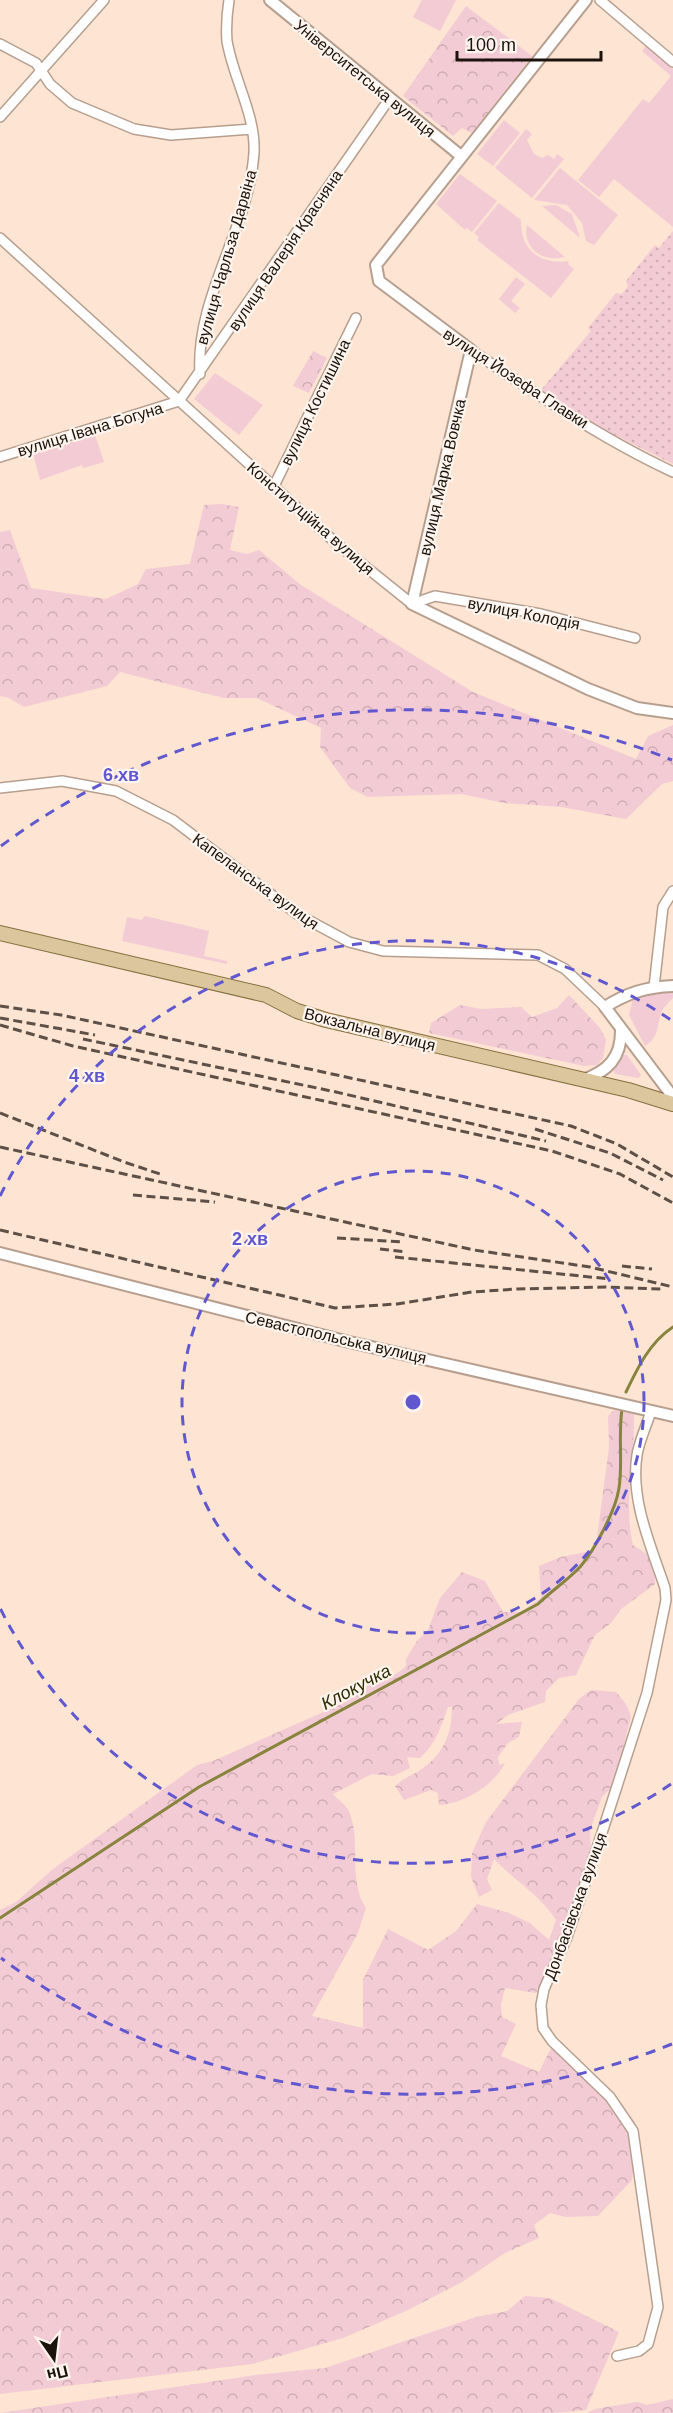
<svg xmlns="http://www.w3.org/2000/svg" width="673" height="2413" font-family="Helvetica,sans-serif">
<defs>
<pattern id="forest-crowns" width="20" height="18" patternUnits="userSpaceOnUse" patternTransform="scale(1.5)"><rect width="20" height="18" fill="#f3cbd4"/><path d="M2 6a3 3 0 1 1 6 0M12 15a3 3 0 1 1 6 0" fill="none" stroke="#d0adb5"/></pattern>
<pattern id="garden-dots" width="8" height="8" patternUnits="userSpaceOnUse" patternTransform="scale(1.5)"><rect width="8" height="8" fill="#f3cbd4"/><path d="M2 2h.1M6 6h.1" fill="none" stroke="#d0adb5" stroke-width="1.8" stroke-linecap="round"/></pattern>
</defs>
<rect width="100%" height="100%" fill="#fde4d3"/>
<path fill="#f3cbd4" d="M422 0H456L440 31 413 17Z
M646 46 673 69V227L614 179 599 197 578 180 643 99 649 103 671 76 642 51Z
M504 120 520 133 493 166 477 154Z
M526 129 532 134 527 140 534 154 542 158 548 155 554 159 557 154 564 159 532 198 495 168Z
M560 168 618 215 594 245 586 241 582 223 567 205 534 200Z
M460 174 497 201 472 232 467 228 465 230 436 204Z
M499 203 521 220C520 251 541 265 569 261L568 264 574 269 551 298 477 240 479 237 474 233Z
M556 205 572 214 580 238 542 206Z
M527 225 565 257C544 263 522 249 527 225Z
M516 277 525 284 511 301 520 308 515 313 499 299Z
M215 373 263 405 239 435 194 399Z
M95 435 104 462 83 468 82 465 40 480 33 454Z
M145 916 209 931 204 956 227 961V964L122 941 127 917 141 920Z
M673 991V998C669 1002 663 1008 661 1013 656 1028 660 1036 645 1046L629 1015 633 999 641 992Z
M622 1055H627L641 1075 639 1078 615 1074 613 1070Z"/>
<path fill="url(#forest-crowns)" d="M466 6 532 56 472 133 462 128 453 136 403 96Z
M313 351 327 358 309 393 293 386Z
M221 504 239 507 230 550 247 554 259 550 301 585 473 692 636 759 648 736 673 725V781L662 784 626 819 561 807 504 803 461 794 368 797 350 788 320 747 321 728 257 698H224L120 672 107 686 24 707 9 698 0 696V532L10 530 31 588 106 599 138 584 146 569 190 564 204 505Z
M569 995 600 1028 606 1040 603 1058 597 1065 584 1066 429 1033 431 1023 460 1005 481 1009 521 1007 532 1017 557 1008Z
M614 1410 634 1414C635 1457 623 1503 633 1545L654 1559 655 1584 621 1609 611 1623 595 1635 576 1675 559 1678 546 1691 545 1702 508 1715 496 1724 522 1722 519 1737 508 1743 498 1757 499 1765 505 1763C494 1785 464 1804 439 1805L438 1793 431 1790 404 1800 395 1786C404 1778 414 1775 423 1768 444 1753 452 1733 452 1707H448C442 1725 435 1745 420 1758L407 1757 410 1768 393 1776 372 1774 333 1794C337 1799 346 1805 349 1811 362 1842 347 1879 366 1908L358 1933 312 2016 363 2028V1980L388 1929 428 1950 456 1931 477 1904 509 1913 530 1923 549 1940 556 1920C541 1896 514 1880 494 1859L487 1879 492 1890 479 1897 471 1877 472 1853 486 1822 579 1699 591 1690 616 1692 626 1704 631 1716 614 1785 602 1797 590 1830 591 1856 551 1962 536 1993 505 1988 501 2004 502 2017 516 2024 501 2056 539 2072 553 2044 621 2103 635 2122 636 2149 632 2180 598 2216 565 2217 550 2213 534 2225 539 2238 505 2253 462 2282 406 2311 343 2338 252 2364 0 2394V1910L16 1902 53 1869 197 1765 213 1761 346 1702 351 1692C370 1683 391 1681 406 1666V1659L417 1641 428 1630 440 1598 462 1572 485 1581 503 1612H521L541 1598 539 1566 561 1557 591 1551 597 1538 609 1447 608 1416Z
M525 2296 550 2298 619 2332 586 2410 554 2413H0L256 2375 325 2368 476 2317 507 2311Z
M673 2399V2413H587L595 2409 637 2402 647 2405Z"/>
<path fill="url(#garden-dots)" d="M673 231V464L595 425 541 390 591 331 588 328 616 293 622 294 628 286 626 281 655 245 659 248Z"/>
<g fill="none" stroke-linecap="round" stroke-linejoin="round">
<path stroke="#87843e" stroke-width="3" d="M626 1392C638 1367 650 1342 673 1327
M0 1918 199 1787 538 1604C550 1592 569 1579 580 1567 594 1551 616 1510 619 1488 623 1463 618 1436 622 1409"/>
<g stroke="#b79f8f" stroke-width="12">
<path id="minor" d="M600 0 673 62
M0 44 36 63 50 84 72 103 134 129 171 135 252 129
M0 117 104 0
M0 238 336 543 412 604 435 596 541 614 635 638
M471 350C536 394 602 439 673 472
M200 374C195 297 249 229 254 153 256 115 233 78 227 41 226 28 227 13 229 0
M0 457 179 401 390 98
M274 486 356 318
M0 788 62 781 116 791 173 820 297 914 349 942 383 951 538 955 565 969 605 1007
M654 987 663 907 673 891
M617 2356 639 2351 648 2344 658 2307 633 2131 610 2097 552 2041 543 2028 541 2005 544 1989 567 1937 600 1839 647 1693 666 1600 665 1588C651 1546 630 1500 637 1455 639 1441 647 1425 651 1411"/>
</g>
<g stroke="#b79f8f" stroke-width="14">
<path id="tertiary" d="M270 0 461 156
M586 0 376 265 379 281 471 350 412 604 588 689 637 708 673 713
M673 986C646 987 627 993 605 1007L673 1097
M583 1080C608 1071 621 1058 621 1031
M0 1253 345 1341 673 1416"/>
</g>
<g stroke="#896f41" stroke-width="16">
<path id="primary" d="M0 933 266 995 297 1011 326 1020 628 1090 673 1104"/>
</g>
<use href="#minor" stroke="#fff" stroke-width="9"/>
<use href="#tertiary" stroke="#fff" stroke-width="10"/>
<use href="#primary" stroke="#dbc69e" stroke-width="14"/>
<path stroke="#5e5047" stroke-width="3" stroke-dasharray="9 4.5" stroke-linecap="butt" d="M0 1006 61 1015 571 1126 617 1144 673 1177
M0 1018 95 1035
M0 1025 73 1046 552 1151 620 1174 673 1203
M83 1039 336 1092 546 1141
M0 1113 124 1162 163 1175
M535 1129 610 1153 663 1180
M0 1147 474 1250 590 1267 673 1287
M133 1195 215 1202
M0 1230 335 1308 397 1304 472 1292 517 1289 606 1287 661 1289
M337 1238 403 1242
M380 1249 406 1252
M395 1257 610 1279
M622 1266 652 1269"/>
</g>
<g fill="none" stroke="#6158d0" stroke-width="3" stroke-dasharray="10 8">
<circle cx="413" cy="1402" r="231"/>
<path d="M671 1784A461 461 0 0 1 0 1608M0 1196A461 461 0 0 1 671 1020"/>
<path d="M672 2044A692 692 0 0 1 1 1958M1 846A692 692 0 0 1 672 760"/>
</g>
<g text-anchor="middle" stroke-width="4.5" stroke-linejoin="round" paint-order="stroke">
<g font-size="16" fill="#1c130d" stroke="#fff4ee">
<text transform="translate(365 78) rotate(39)" y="6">Університетська вулиця</text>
<text transform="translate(285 250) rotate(-56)" y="6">вулиця Валерія Красняна</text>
<text transform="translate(226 257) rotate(-74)" y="6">вулиця Чарльза Дарвіна</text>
<text transform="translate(516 378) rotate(33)" y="6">вулиця Йозефа Главки</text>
<text transform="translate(315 402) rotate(-64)" y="6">вулиця Костишина</text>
<text transform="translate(90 429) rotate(-17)" y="6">вулиця Івана Богуна</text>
<text transform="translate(442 477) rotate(-77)" y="6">вулиця Марка Вовчка</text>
<text transform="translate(311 518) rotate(41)" y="6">Конституційна вулиця</text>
<text transform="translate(524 613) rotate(11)" y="6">вулиця Колодія</text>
<text transform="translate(256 881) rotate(36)" y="6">Капеланська вулиця</text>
<text transform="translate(370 1029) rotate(14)" y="6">Вокзальна вулиця</text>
<text transform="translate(336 1337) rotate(13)" y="6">Севастопольська вулиця</text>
<text transform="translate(575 1906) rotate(-70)" y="6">Донбасівська вулиця</text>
</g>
<g font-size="18" font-style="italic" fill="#2d2d02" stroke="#fff4ee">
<text transform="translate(356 1687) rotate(-28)" y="6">Клокучка</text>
</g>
</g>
<circle cx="413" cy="1402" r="9" fill="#6158d0" stroke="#fff4ee" stroke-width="3"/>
<g font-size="18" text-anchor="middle" font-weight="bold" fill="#6158d0" stroke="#fff4ee" stroke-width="4.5" stroke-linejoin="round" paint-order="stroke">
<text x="121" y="781">6 хв</text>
<text x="87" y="1082">4 хв</text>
<text x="250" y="1245">2 хв</text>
</g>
<g transform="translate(54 2359) rotate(166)" stroke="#fff4ee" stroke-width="4.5" paint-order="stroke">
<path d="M0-4.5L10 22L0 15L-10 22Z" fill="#1c130d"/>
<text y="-9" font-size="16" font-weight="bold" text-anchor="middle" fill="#1c130d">Пн</text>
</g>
<path d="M457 51v9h144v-9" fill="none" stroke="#1c130d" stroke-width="3"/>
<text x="466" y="51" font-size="18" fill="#1c130d" stroke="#fff4ee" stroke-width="4.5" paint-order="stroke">100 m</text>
</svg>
